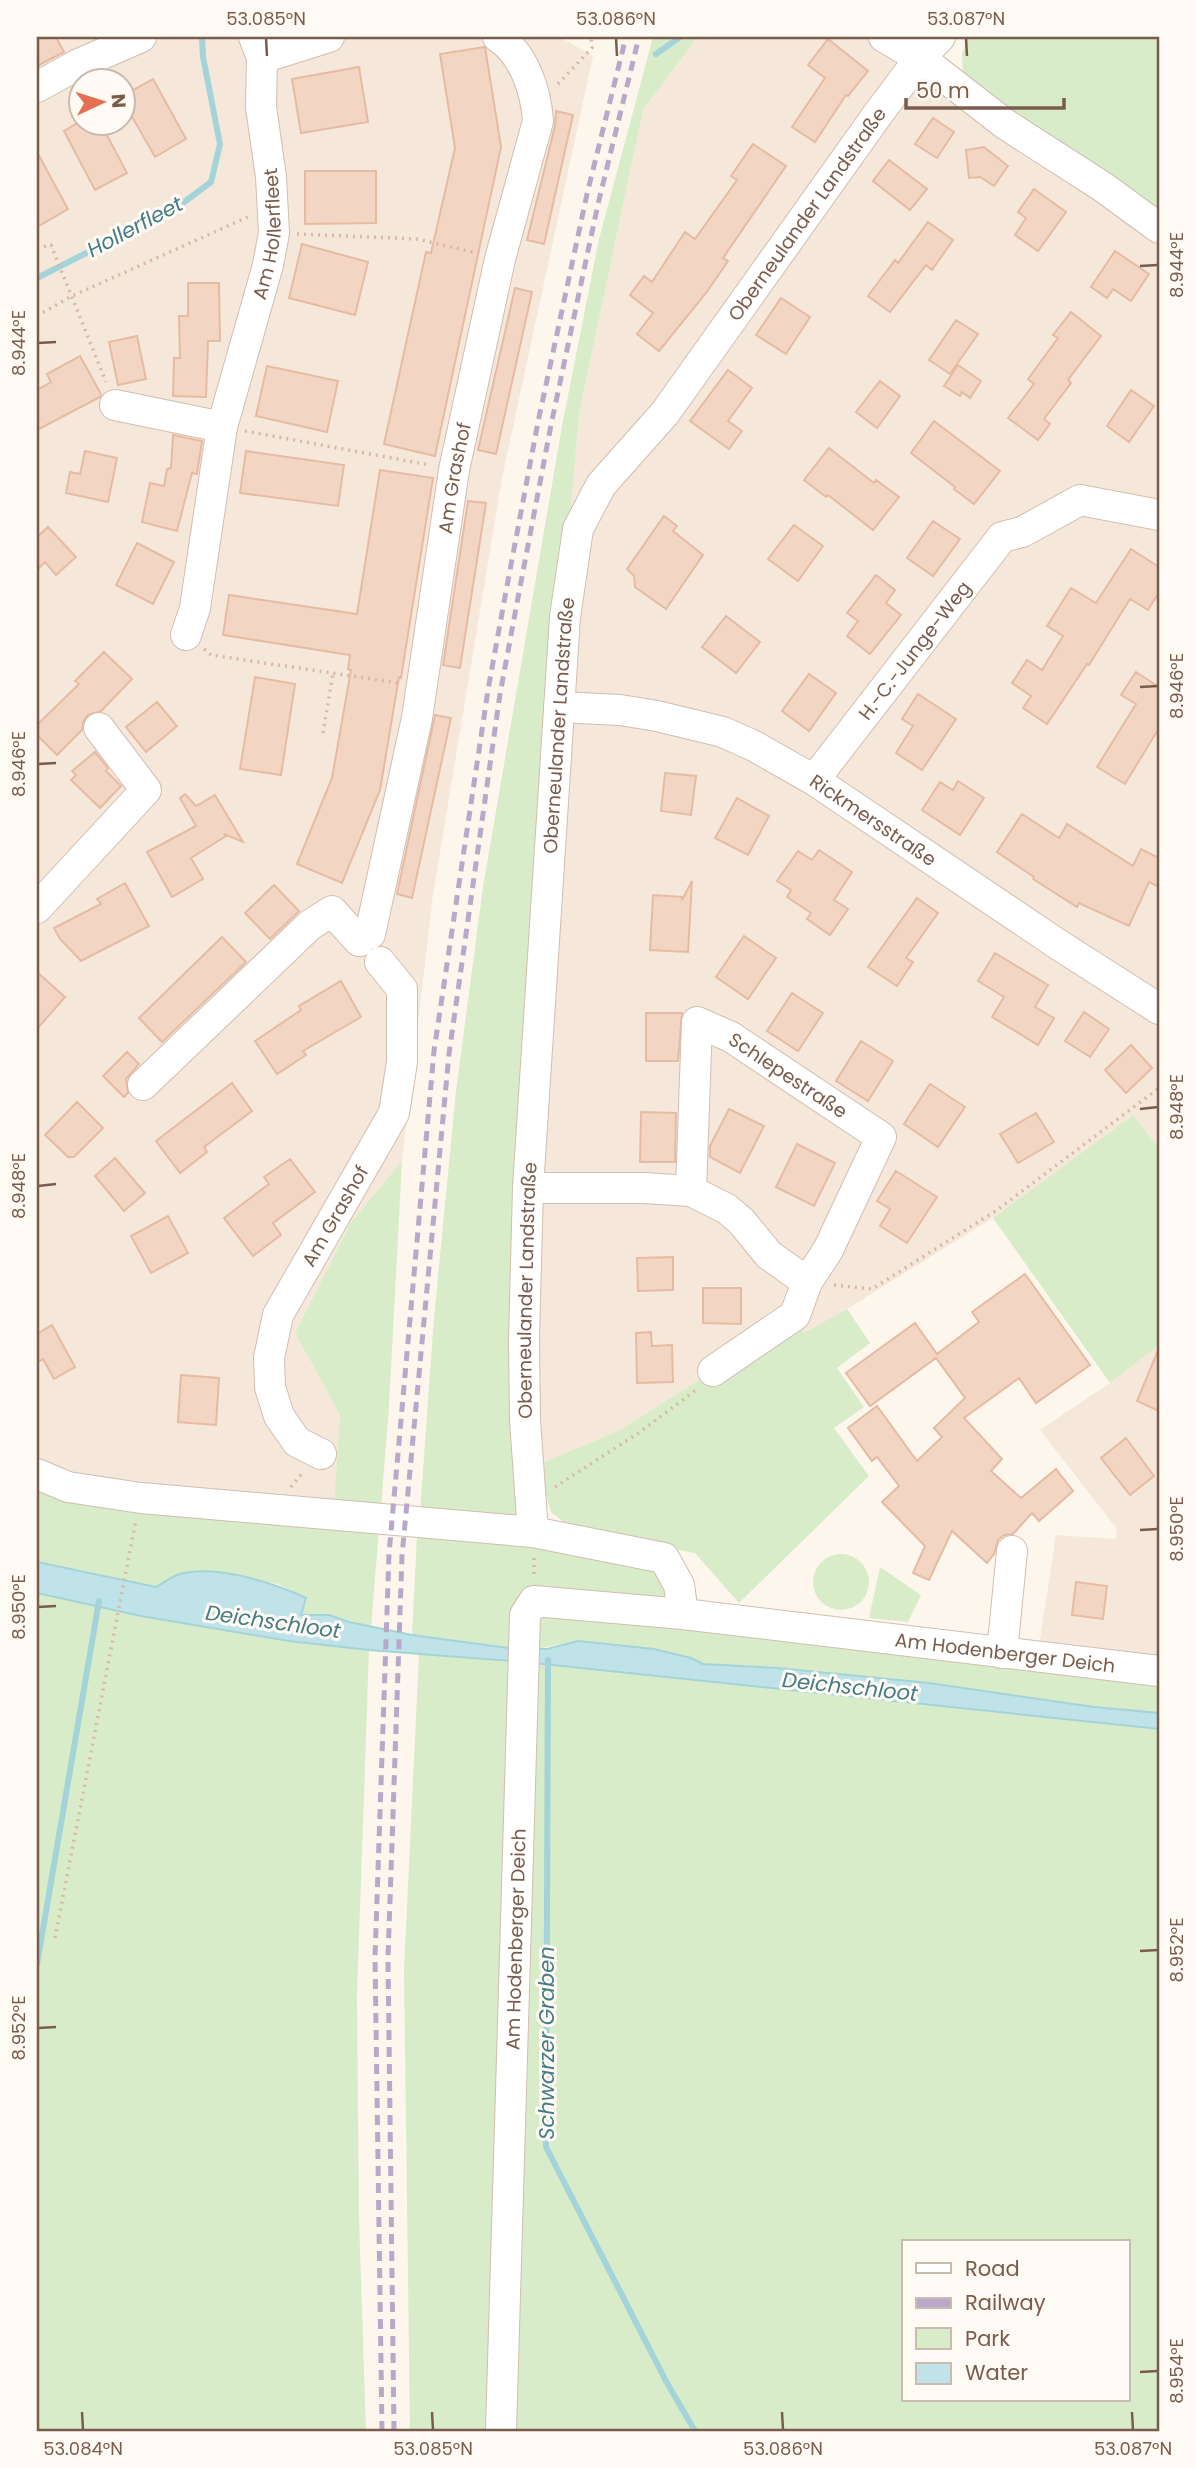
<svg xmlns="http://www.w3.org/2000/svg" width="1196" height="2468" font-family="Poppins,sans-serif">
<rect width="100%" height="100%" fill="#fdf6ec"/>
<path fill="#f5e8da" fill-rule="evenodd" d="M37 37H560L593 56 502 478 433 895 402 1161 351 1222 295 1333 340 1415 334 1503 82 1479 37 1468ZM80 80H122V122H80Z
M698 37H864L892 53 954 66 1159 211V1148L1133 1115 993 1218 847 1309 804 1334 793 1320 620 1430 537 1465 521 1190 554 707 579 414 643 110Z
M1159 1345V1658L1039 1646 1056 1535 1116 1539 1117 1529 1040 1430 1110 1383Z"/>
<path fill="#d8ecc9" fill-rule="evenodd" d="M653 37H698L643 110 579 414 554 707 524 1510 514 1523 420 1512 434 1318 456 1091 483 887 562 426 599 239Z
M968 37H1159V211L1088 165 963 76 962 54Z
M1133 1115 1159 1148V1345L1110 1383 993 1218Z
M402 1161 389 1406 381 1508 334 1503 340 1415 295 1333 351 1222Z
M847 1309 870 1343 837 1368 864 1407 834 1428 869 1476 739 1603 695 1553 574 1530 551 1512 537 1465 620 1430 793 1320 804 1333Z
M37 1488 379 1530 371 1627 329 1615H300L306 1598 278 1584 204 1571 179 1574 156 1587 37 1562Z
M417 1536 640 1559 661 1571 666 1594 660 1603 522 1593 516 1649 412 1635Z
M813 1582a28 28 0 1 1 56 0a28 28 0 1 1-56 0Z
M880 1567 921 1595 908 1622 869 1618Z
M37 1593 141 1616 289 1641 369 1650 357 1994 359 2219 366 2431H37Z
M554 1609 1159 1683V1713L1094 1707 929 1683 777 1668 703 1664 691 1658 654 1649 578 1641 536 1649C537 1629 533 1619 554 1609Z
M419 1654 517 1663 489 2431H410L404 1970Z
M534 1663 1159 1729V2431H511ZM904 2242H1128V2400H904Z"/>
<path fill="#bfe3e8" stroke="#a5d3da" stroke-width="2" d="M37 1562 156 1587C164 1583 172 1576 180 1574 215 1564 275 1583 306 1598L301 1615H329L349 1622 412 1635 516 1649H547L578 1641 654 1649 691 1658 703 1664 777 1668 929 1683 1094 1707 1159 1713V1729L534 1663 369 1650 289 1641 141 1616 37 1593Z"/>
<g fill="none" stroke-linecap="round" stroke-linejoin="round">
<path stroke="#a5d3da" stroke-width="6" d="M656 54 680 37
M37 278 179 206 211 182 220 144 203 57 202 37
M548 1660 546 2147 667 2383 695 2431
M37 1964 99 1601"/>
</g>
<path fill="#f3d5c3" stroke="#e6bba3" stroke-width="2" d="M37 37H56L64 52 37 66Z
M828 39 868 71 848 96 846 95 815 142 792 127 825 78 808 65Z
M485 47 501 147 435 456 384 444 426 252 431 253 455 148 440 54Z
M359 67 368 122 301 133 292 79Z
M153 79 186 139 155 157 122 99V96Z
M556 111 573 115 544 244 527 240 555 126Z
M933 118 954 132 937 158 915 144Z
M79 122H100L127 173 95 190 64 131Z
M753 144 786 166 723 258 728 261 706 293 659 351 637 334 653 313 630 295 644 276 652 282 685 232 695 239 737 180 731 176Z
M984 147 1008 166 994 186 980 177 969 178 966 150Z
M37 152 68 209 37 227Z
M889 160 927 189 910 210 873 181Z
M305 171H376V223L305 224Z
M1034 189 1066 212 1038 251 1015 235 1026 218 1018 212Z
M928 222 953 240 932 270 926 265 890 312 868 296 895 260 898 263Z
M302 244 368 262 355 315 289 298Z
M1115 251 1149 274 1131 301 1113 289 1107 298 1091 287Z
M188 283H219L220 341H208L206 397 173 396 174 358H180L179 316H188Z
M515 288 532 292 496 454 478 450Z
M781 298 810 317 786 354 756 335Z
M1071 312 1101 336 1068 380 1071 383 1044 419 1050 424 1038 440 1008 418 1034 384 1028 379 1058 338 1053 335Z
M956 320 978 334 950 374 929 360Z
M137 336 146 379 118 385 109 342Z
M80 356 101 394 100 397 37 430V390L51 382 47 374Z
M958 365 981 381 970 398 962 392 960 396 944 386Z
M267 366 338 381 327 432 256 416Z
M728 370 752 388 728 421 742 431 729 449 690 421Z
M880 381 900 396 877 428 856 412Z
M1131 390 1154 406 1129 442 1107 426Z
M934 421 1000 471 974 504 954 489 955 487 911 453Z
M173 435 202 441 197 474 192 473 177 531 142 522 150 483 164 486 167 469 171 468Z
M829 448 874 483 876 480 899 497 873 530 828 495 826 497 804 480Z
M85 451 117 458 108 502 66 493 70 472 80 474Z
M246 451 344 465 338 506 240 493Z
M380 470 433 478 401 678 399 677 380 790 342 883 297 864 332 778 351 670 348 669 350 655 223 635 229 595 357 614Z
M468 501 486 503 460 668 443 665Z
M664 516 677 526 673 531 703 555 666 609 635 587 634 576 627 569Z
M933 521 960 539 933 576 907 558Z
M794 525 823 546 798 581 768 559Z
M48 527 76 557 56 575 45 562 37 570V537Z
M137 543 174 562 153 604 116 585Z
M1131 549 1159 567V592L1148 610 1130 599 1089 665 1087 664 1047 724 1023 708 1031 696 1012 683 1027 660 1042 670 1063 636 1047 626 1071 588 1096 603Z
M876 575 895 590 886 603 901 615 870 654 847 636 858 621 847 613Z
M726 616 760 642 736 673 702 647Z
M104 652 132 679 101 711 88 715 83 722 82 730 57 755 37 735V725L79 684 75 681Z
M1136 672 1159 687V728L1125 784 1097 767 1136 704 1121 695Z
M809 674 836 693 809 731 782 711Z
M255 677 295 684 281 775 240 769Z
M918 694 956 719 922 770 896 753 913 726 902 719Z
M157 702 177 726 146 752 126 727Z
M435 715 451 718 412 898 397 894Z
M95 752 108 768 106 771 121 786 100 808 71 780 76 775 72 771Z
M665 773 696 776 691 815 661 811Z
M958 781 984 798 960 835 922 810 940 782 953 790Z
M185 794 196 806 215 795 243 842 224 834 226 836 191 858 203 879 172 897 147 852 196 826 180 798Z
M737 798 769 816 748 855 715 838Z
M1022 814 1059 838 1067 824 1133 866 1141 849 1159 858V887L1149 882 1129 926 1079 903 1077 907 1033 879 1034 877 997 852Z
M819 850 852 872 834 900 848 909 830 935 807 919 811 913 787 897 791 890 777 881 798 851 812 860Z
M692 881 688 952 650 950 653 895 682 897V900Z
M125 883 149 926 81 961 60 939 54 928 101 904 97 899Z
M274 885 299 911 270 939 245 913Z
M917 898 938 913 906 958 913 962 897 986 868 967Z
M744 936 776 958 748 999 716 977Z
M222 937 246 962 162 1042 139 1018Z
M995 953 1048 985 1035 1007 1054 1018 1038 1045 992 1017 1004 997 978 981Z
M37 972 65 997 37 1029Z
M341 981 361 1017 303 1051 306 1055 277 1074 255 1041 301 1010 299 1006Z
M792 993 823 1013 798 1051 767 1031Z
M1084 1012 1109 1029 1090 1057 1065 1041Z
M646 1013H682L678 1061H646Z
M861 1041 893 1061 868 1101 836 1081Z
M1131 1045 1152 1068 1126 1093 1105 1070Z
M127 1052 139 1064 126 1079 128 1093 124 1097 103 1076Z
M232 1083 252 1111 204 1147 207 1152 180 1173 156 1141Z
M930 1084 965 1107 938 1147 904 1124Z
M77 1102 103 1128 74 1157H68L45 1135Z
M729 1109 764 1126 740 1173 710 1157V1146Z
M641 1112 676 1113 675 1162H640Z
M1036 1113 1054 1142 1018 1163 1000 1134Z
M797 1144 835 1163 814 1206 776 1187Z
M115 1158 145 1193 124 1211 95 1176Z
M290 1159 315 1192 273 1223 281 1235 253 1256 224 1218 269 1184 264 1177Z
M896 1171 937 1197 907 1243 880 1226 890 1209 877 1201Z
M168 1216 188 1253 151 1273 131 1236Z
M673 1257V1290L638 1291 637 1258Z
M1025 1274 1090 1365 1036 1403 1019 1378 964 1418 1002 1459 991 1471 1021 1498 1056 1469 1073 1491 1039 1521 1032 1513 1013 1534 1004 1535 998 1540 994 1554 987 1563 952 1531 929 1580 913 1573 925 1546 882 1502 899 1486 877 1457 872 1461 848 1428 877 1406 917 1461 942 1437 934 1428 965 1398 936 1358 870 1406 846 1373 915 1323 937 1354 979 1322 972 1312Z
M703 1288H741V1324L703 1323Z
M52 1325 75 1367 54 1379 43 1359 37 1363V1334Z
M651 1332 652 1346 672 1345 673 1382 637 1383 636 1333Z
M1159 1348V1411L1137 1401Z
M181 1375 219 1378 216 1425 178 1422Z
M1126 1438 1154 1476 1130 1495 1101 1458Z
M1076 1582 1107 1586 1103 1619 1072 1615Z"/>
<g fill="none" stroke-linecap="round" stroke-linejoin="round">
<g stroke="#d1beb0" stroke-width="32">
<g id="minor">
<path d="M884 37 920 58 1005 124 1103 187 1159 228"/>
<path d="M262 58 329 37"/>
<path d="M37 87 79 64 141 37"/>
<path d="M115 405 222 427"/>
<path id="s1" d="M186 635 195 608 222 427 268 265 274 233 271 177 261 107 262 58 254 37"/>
<path id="s2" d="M559 707 620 710 657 716 723 732 754 746 814 780 1059 945 1159 1009"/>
<path id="s3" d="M814 780 1002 537 1022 532 1080 500 1159 515"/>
<path d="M37 908 146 790 99 728"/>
<path id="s4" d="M370 934 417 718 454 470 500 259 538 121C536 91 524 54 498 37"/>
<path d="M143 1085 310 925 332 911 359 941"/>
<path d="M528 1188H644L691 1191 727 1209 742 1222 769 1255 807 1282"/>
<path id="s5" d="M691 1191 697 1022 731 1037 881 1137 828 1250 807 1282 795 1315 713 1371"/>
<path id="s6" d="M321 1454 297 1442 279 1416 270 1387 269 1358 278 1315 394 1113 402 1062V989L380 962"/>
<path d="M37 1474 68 1487 141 1498 533 1532 664 1558 679 1585 683 1614"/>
<path id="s7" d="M533 1532 525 1420 524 1339 528 1188 565 617 578 529 601 485 665 413 878 114 920 58 940 37"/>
<path d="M1002 1653 1012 1551"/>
<path id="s8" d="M501 2431 525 1615 534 1601 683 1614 1159 1671"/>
</g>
</g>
<path stroke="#d9b8a5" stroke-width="3.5" stroke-dasharray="2 5" stroke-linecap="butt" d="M558 84 592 48 591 37
M297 234 417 239 477 253
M37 248 51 245 106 382
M37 316 72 296 250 216
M245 431 430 465
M204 649 211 655 399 683
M323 733 333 673
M834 1285 872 1289 997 1210 1159 1088
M291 1487 304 1471
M555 1487 640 1432 696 1390
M534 1558V1578
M55 1938 136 1520"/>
<use href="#minor" stroke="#fff" stroke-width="30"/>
<path stroke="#b9a8c9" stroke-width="5" stroke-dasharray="10 7" stroke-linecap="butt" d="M382 2431 375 1957 389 1554 434 1051 488 690 504 602 538 422 587 194 626 37
M394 2431 388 1958 402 1556 449 1054 500 694 517 603 551 425 598 204 639 37"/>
</g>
<path fill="none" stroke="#7a5c4d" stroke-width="2.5" d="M266 38 267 56M616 38 617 56M966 38 967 56M1140 266 1158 265M38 343 56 342M1140 687 1158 686M38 764 56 763M1140 1109 1158 1107M38 1186 56 1184M1140 1530 1158 1529M38 1607 56 1606M1140 1951 1158 1950M38 2028 56 2027M1140 2372 1158 2371M82 2412 83 2430M432 2412 433 2430M782 2412 783 2430M1132 2412 1133 2430"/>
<g text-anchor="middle" stroke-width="6" stroke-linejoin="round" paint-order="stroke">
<g font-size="19" fill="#7a5c4d" stroke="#fffaf3">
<text dy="7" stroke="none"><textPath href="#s7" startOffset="1396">Oberneulander Landstraße</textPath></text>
<text dy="7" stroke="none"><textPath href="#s1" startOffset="411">Am Hollerfleet</textPath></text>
<text dy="7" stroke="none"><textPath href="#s4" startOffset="464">Am Grashof</textPath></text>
<text dy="7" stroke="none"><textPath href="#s3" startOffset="164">H.-C.-Junge-Weg</textPath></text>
<text dy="7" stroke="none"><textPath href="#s7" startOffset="808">Oberneulander Landstraße</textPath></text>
<text dy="7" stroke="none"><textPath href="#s2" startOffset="341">Rickmersstraße</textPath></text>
<text dy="7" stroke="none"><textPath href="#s5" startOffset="275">Schlepestraße</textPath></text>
<text dy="7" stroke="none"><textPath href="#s6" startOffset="276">Am Grashof</textPath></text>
<text dy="7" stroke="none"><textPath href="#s7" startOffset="242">Oberneulander Landstraße</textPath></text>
<text dy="7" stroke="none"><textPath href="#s8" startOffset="1307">Am Hodenberger Deich</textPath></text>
<text dy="7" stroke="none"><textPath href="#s8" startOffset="492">Am Hodenberger Deich</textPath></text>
</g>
<g font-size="21" font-style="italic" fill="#437c86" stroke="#fffaf3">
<text transform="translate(135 227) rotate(-28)" y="7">Hollerfleet</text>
<text transform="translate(273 1622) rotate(8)" y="7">Deichschloot</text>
<text transform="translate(850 1687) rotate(6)" y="7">Deichschloot</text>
<text transform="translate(547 2043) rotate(-90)" y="7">Schwarzer Graben</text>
</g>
</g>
<rect width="1196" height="2468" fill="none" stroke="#fffaf3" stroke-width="77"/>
<rect x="902" y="2240" width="228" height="161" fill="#fffaf3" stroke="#cabbb1" stroke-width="2"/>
<rect x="916" y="2263" width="35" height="10" fill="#ffffff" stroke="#cabbb1" stroke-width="2"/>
<text x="965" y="2276" font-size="21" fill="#7a5c4d">Road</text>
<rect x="916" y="2298" width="35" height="10" fill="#b9a8c9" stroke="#cabbb1" stroke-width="2"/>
<text x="965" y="2310" font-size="21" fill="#7a5c4d">Railway</text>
<rect x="916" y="2328" width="35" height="21" fill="#d8ecc9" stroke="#cabbb1" stroke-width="2"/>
<text x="965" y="2346" font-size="21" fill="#7a5c4d">Park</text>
<rect x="916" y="2363" width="35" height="21" fill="#bfe3e8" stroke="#cabbb1" stroke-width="2"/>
<text x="965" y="2380" font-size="21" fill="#7a5c4d">Water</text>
<g transform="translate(102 102) rotate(86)"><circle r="33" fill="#fffaf3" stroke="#cabbb1" stroke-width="2"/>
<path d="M0-5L12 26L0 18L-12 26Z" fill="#e76f51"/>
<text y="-10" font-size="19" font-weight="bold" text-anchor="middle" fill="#7a5c4d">N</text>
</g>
<path d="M906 98v10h158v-10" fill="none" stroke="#7a5c4d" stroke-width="3.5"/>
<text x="916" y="98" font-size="21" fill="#7a5c4d" stroke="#fffaf3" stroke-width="5" paint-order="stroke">50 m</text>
<rect x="38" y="38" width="1120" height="2392" fill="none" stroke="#7a5c4d" stroke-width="2.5"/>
<g font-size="18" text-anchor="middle" fill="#7a5c4d">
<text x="266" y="25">53.085°N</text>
<text x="616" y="25">53.086°N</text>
<text x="966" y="25">53.087°N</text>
<text transform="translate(1177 265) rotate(-90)" y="6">8.944°E</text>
<text transform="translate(19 343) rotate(-90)" y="6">8.944°E</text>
<text transform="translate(1177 686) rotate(-90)" y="6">8.946°E</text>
<text transform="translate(19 764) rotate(-90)" y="6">8.946°E</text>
<text transform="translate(1177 1107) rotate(-90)" y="6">8.948°E</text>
<text transform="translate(19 1186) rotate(-90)" y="6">8.948°E</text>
<text transform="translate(1177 1529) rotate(-90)" y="6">8.950°E</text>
<text transform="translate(19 1607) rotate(-90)" y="6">8.950°E</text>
<text transform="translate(1177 1950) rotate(-90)" y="6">8.952°E</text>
<text transform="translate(19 2028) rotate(-90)" y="6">8.952°E</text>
<text transform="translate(1177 2371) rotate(-90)" y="6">8.954°E</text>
<text x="83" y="2455">53.084°N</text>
<text x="433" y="2455">53.085°N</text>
<text x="783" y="2455">53.086°N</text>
<text x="1133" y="2455">53.087°N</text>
</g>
</svg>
